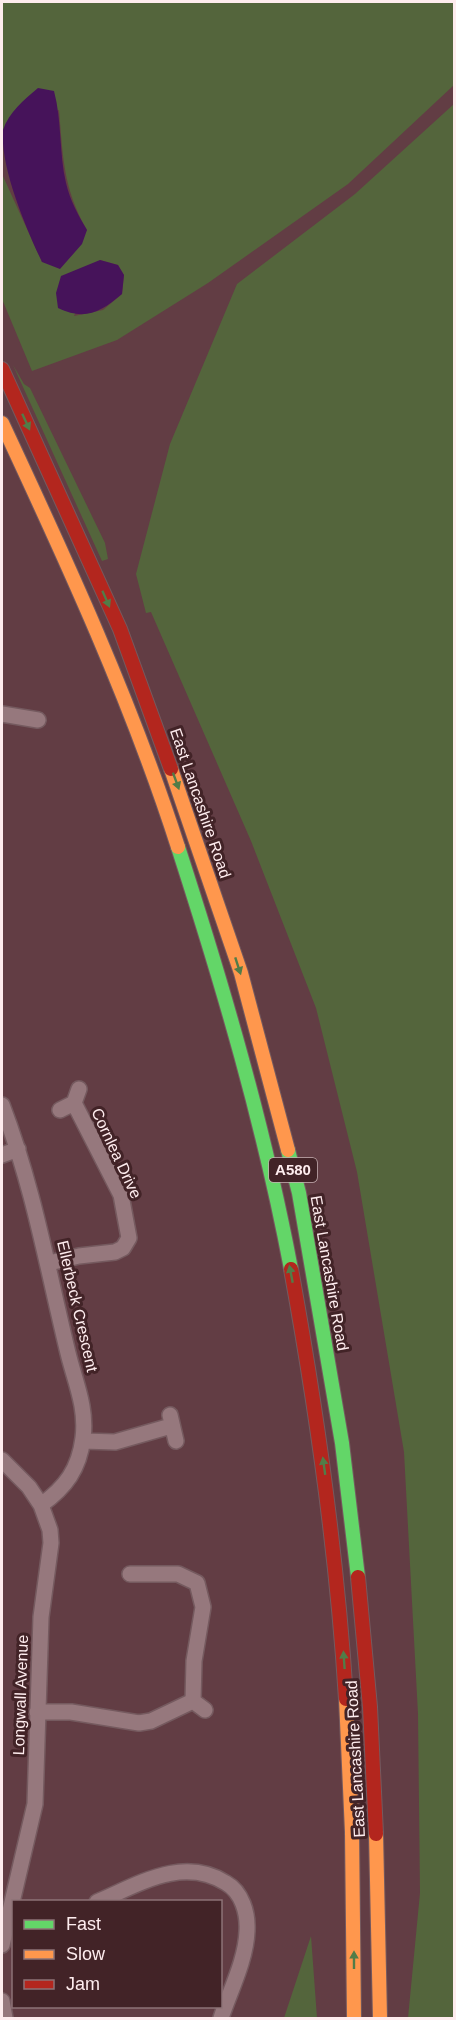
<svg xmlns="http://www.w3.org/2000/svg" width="456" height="2020" font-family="Arial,sans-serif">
<rect width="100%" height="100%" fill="#623d44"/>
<path fill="#54653c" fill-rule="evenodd" d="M2 2H454V85L348 184 208 283 117 340 32 371 2 299V174L42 262 87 230C63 188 63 157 59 110L3 131 2 138ZM100 260 118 265 124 275 122 294 103 310 74 316Z
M454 104V2018H408L420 1893 418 1714 404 1452 357 1172 316 1008 251 841 151 612 146 613 136 574 170 444 237 284 355 194Z
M13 365 24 384 30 388 105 543 108 559 102 561Z
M311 1936 317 2018H284Z"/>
<path fill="#46135a" d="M38 88 54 91C62 121 59 153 66 183 70 200 78 215 87 230L82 244 60 269 42 262C26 228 0 167 3 130 9 112 24 100 38 88Z
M100 260 118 265 124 275 122 294C101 312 85 321 58 308L56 293 61 276Z"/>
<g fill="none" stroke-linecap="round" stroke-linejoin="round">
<g stroke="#755a5f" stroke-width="18">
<path id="street" d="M2 714 38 720
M2 1105C34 1189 47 1267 68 1353 75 1382 87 1407 83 1438 79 1469 66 1487 41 1505
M60 1110 74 1103 79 1089
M2 1155 18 1149
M49 1263 79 1256 115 1252 123 1248 129 1238 121 1195 74 1103
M170 1415 176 1441
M83 1441 115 1442 171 1426
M2 1460 29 1487 41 1505 50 1530 51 1543 41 1617 35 1804 2 1945
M130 1574H178L197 1583 203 1607 194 1661 193 1701
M37 1712H71L139 1723 151 1721 193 1701 205 1710
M97 1902C139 1884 183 1856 226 1883 242 1892 248 1913 247 1931 246 1960 230 1991 221 2018
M2 2001 5 2018"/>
</g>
<g stroke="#755a5f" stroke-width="16">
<path id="fast" d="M178 847C223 986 264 1126 291 1269
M288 1150 299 1193 342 1443 358 1577"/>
</g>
<g stroke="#755a5f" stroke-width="16">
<path id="slow" d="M2 423C67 562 131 701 178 847
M171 769 241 973 288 1150
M346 1699 352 1832 354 2018
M376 1834 380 2018"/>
</g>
<g stroke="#755a5f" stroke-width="16">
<path id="jam" d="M2 369 120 629 171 769
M291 1269C317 1412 337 1554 346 1699
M358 1577 370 1707 376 1834"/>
</g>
<use href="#street" stroke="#96787d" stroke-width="15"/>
<use href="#fast" stroke="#63d668" stroke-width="14"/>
<use href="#slow" stroke="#ff974d" stroke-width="14"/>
<use href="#jam" stroke="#b3261e" stroke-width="14"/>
</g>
<defs><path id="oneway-solid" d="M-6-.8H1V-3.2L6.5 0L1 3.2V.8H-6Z" transform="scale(1.5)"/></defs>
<g fill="#527c48">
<use href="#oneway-solid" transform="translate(26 422) rotate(65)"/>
<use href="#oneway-solid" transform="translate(106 599) rotate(66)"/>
<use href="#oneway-solid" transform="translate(176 781) rotate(70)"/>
<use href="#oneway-solid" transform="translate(238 966) rotate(72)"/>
<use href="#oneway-solid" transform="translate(291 1274) rotate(-101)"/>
<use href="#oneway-solid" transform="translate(324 1466) rotate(-98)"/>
<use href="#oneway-solid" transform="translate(344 1660) rotate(-94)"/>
<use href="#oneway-solid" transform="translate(354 1960) rotate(-90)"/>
</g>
<g text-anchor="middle" stroke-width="6" stroke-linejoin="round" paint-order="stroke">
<rect fill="#422327" stroke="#c6b0b2" stroke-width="1.5" x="269" y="1158" width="48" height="24" rx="4.5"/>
<g font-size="15" font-weight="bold" fill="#feecee">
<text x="293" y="1175">A580</text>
</g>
<g font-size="16" fill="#feecee" stroke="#422327">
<text transform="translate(201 803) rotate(71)" y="6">East Lancashire Road</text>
<text transform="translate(117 1153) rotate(65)" y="6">Cornlea Drive</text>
<text transform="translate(330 1273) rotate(80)" y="6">East Lancashire Road</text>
<text transform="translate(78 1306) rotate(77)" y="6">Ellerbeck Crescent</text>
<text transform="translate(20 1695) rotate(-88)" y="6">Longwall Avenue</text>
<text transform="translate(355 1759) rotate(-93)" y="6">East Lancashire Road</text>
</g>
</g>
<rect width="456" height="2020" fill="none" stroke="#feecee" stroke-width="6"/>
<rect x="12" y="1900" width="210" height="108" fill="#422327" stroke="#8d7377" stroke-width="1.5"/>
<rect x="24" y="1920" width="30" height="9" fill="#63d668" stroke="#8d7377" stroke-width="1.5"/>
<text x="66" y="1930" font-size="18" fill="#feecee">Fast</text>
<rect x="24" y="1950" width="30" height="9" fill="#ff974d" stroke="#8d7377" stroke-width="1.5"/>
<text x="66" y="1960" font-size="18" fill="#feecee">Slow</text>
<rect x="24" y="1980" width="30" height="9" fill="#b3261e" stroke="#8d7377" stroke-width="1.5"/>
<text x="66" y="1990" font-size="18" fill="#feecee">Jam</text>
</svg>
